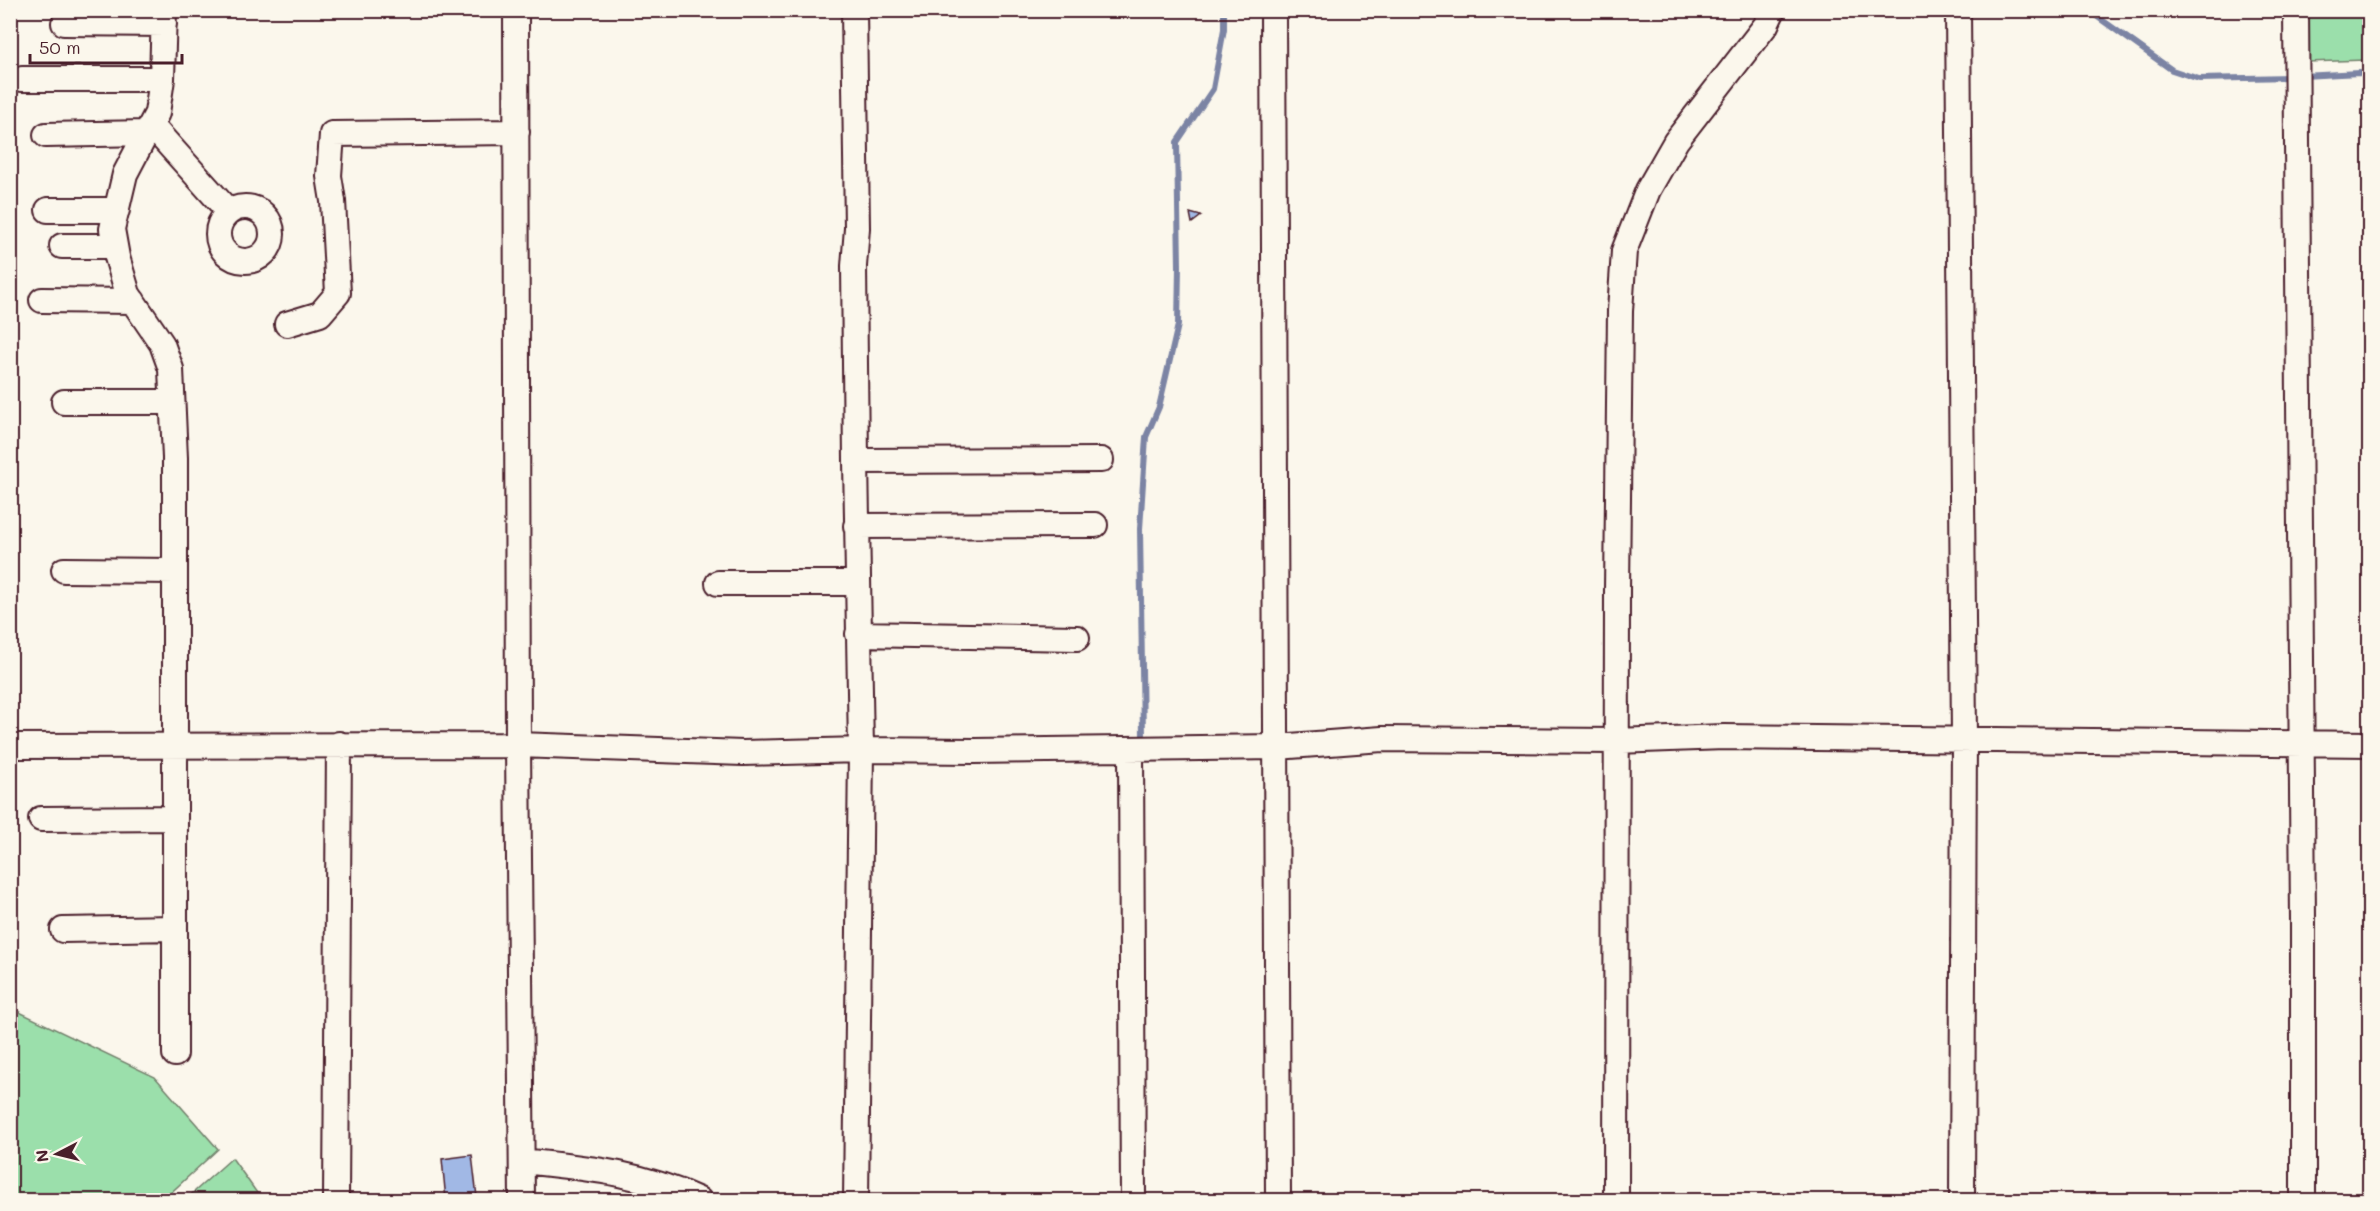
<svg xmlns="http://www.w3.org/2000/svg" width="2380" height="1211" font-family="Mali,sans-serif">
<rect width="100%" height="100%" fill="#fbf7ec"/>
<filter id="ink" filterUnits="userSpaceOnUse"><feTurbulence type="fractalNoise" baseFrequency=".0167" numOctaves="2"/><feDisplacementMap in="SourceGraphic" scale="12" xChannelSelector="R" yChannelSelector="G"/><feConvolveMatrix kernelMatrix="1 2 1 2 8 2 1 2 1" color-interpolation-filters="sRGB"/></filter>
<g filter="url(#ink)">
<path fill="#9bdfab" stroke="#727f6b" stroke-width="1.5" d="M2309 11H2369V62L2365 60 2308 62Z
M11 1008 155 1077 218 1149 163 1200H11Z
M232 1158 262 1200H185Z"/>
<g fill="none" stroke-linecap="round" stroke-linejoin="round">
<path stroke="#7b84a4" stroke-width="6" d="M2088 10 2172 70 2199 79 2291 77
M2302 76 2359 73 2370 75
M1143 737 1140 529 1146 437 1159 407 1178 325 1179 266 1177 142 1213 89 1224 29V10"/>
</g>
<path fill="#a1b8e5" stroke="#4a1f2b" stroke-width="1.5" d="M1190 213 1201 216 1192 223Z
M472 1155 477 1197 446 1200 442 1159Z"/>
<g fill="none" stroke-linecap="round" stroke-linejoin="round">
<g stroke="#4a1f2b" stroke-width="28">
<path id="minor" d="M164 10 162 79 157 113 125 174 112 229 117 257 128 294 162 344 171 369 175 458V1054
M516 10 518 745 522 1200
M854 10 857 228 854 266 856 461 861 750 856 1200
M1273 10 1278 1200
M1958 10 1964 738 1962 1200
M2296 10 2303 920V1200
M64 23 164 24
M22 79H162
M151 125 229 212
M46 135 146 133
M218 234a27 27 0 1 1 54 0a27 27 0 1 1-54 0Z
M48 210H117
M62 246H115
M42 300 133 301
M287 324 320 314 338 293 333 201 329 176 332 134 517 132
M64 402H172
M856 461 1101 460
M856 526 1095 525
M64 570 175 571
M718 583H857
M858 634 1077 638
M10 746 518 745 743 753 861 750 975 751 1277 747 1382 739 1616 741 1724 737 2370 744
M1131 749 1133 1200
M41 819 175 818
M63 930 175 928
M522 1161C587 1168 639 1172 699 1200
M336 1200 339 744
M1616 1200 1617 591 1620 311 1624 251 1648 190 1676 141 1766 25 1773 10"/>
</g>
<use href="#minor" stroke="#fbf7ec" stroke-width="24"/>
</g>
</g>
<rect width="2380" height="1211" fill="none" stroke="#fbf7ec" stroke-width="36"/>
<rect x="18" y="18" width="2344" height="1175" fill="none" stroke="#4a1f2b" stroke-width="2" filter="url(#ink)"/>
<g transform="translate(57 1154) rotate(263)" stroke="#fbf7ec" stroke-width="4.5" paint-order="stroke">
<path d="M0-4.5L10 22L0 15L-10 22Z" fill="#4a1f2b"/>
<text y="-9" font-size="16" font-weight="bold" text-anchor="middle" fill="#4a1f2b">N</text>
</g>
<path d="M30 54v9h152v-9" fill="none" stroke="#4a1f2b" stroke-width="3"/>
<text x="39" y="54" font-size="18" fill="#4a1f2b" stroke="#fbf7ec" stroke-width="4.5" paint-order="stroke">50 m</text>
</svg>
